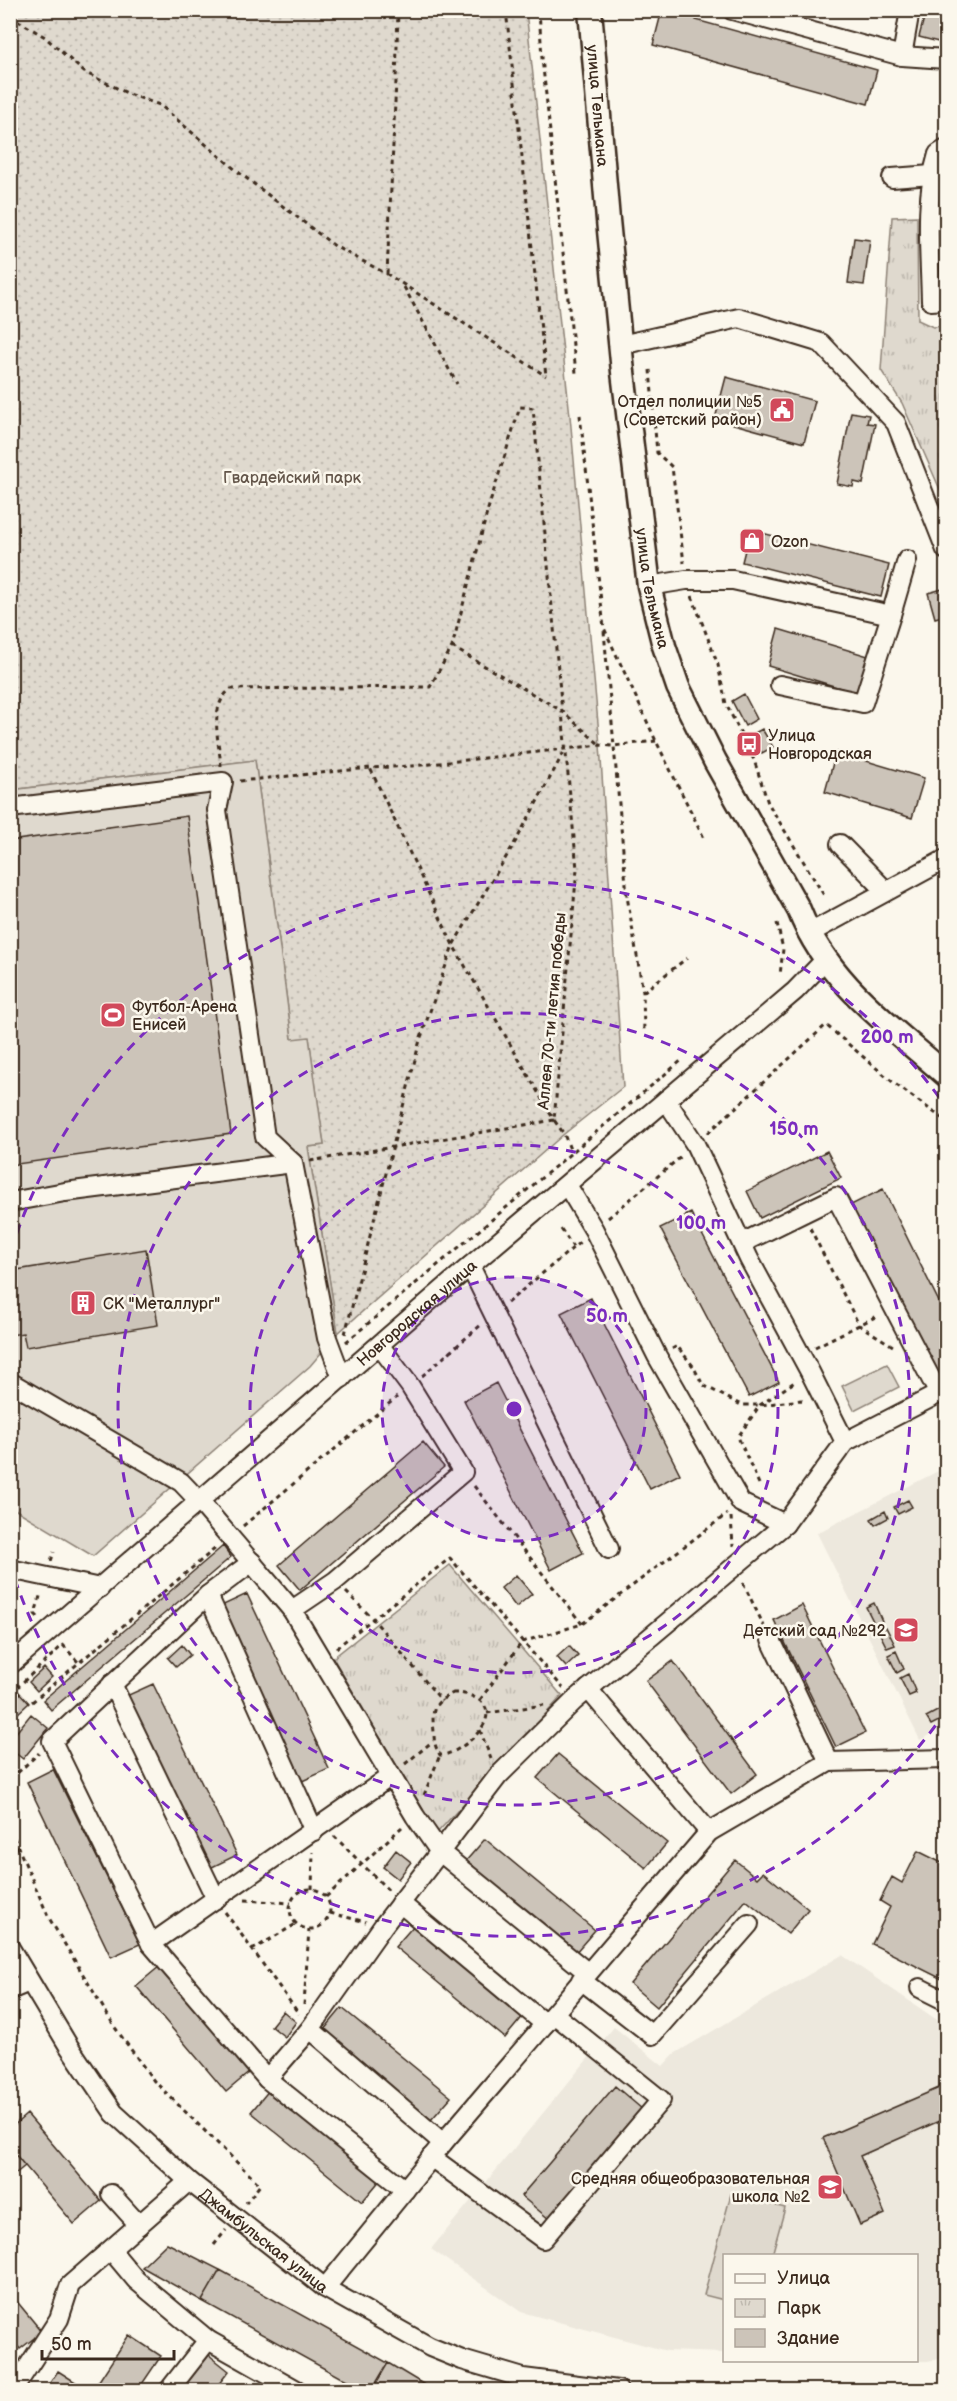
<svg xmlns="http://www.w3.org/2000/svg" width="957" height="2401" font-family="'Balsamiq Sans',sans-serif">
<defs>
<pattern id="grass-dots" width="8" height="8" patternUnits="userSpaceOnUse" patternTransform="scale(1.5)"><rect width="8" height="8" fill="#dfd9ce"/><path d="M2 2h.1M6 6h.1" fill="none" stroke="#c0bab0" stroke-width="1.8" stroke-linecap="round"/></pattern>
<pattern id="park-tufts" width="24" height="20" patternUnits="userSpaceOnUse" patternTransform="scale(1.5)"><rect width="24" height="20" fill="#dfd9ce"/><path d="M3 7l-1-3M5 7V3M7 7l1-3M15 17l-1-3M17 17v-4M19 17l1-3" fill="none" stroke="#c0bab0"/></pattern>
</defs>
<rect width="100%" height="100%" fill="#fbf7ec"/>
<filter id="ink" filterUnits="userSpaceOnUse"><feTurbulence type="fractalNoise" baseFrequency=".0167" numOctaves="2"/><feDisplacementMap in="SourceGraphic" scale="12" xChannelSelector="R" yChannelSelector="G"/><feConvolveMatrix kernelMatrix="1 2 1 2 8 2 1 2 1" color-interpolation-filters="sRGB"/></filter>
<g filter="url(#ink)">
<path fill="#ede8dd" d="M946 1467V1727L920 1740 817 1533Z
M842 1955 946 2026V2358L927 2361H911L916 2360V2256H724V2353L667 2351 521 2312 431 2249 614 2027 663 2066 674 2054Z"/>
<path fill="url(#grass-dots)" stroke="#8d8276" stroke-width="1.5" d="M10 11H526L570 416 600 745 623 1087 564 1134 338 1333 308 1147 324 1145 309 1038 292 1039 255 760 11 790Z"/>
<path fill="url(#park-tufts)" stroke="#8d8276" stroke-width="1.5" d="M917 216 918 320 933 327 946 326V503L902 403 881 370 892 217Z
M450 1565 562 1696 437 1833 333 1658Z"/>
<path fill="#dfd9ce" stroke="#8d8276" stroke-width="1.5" d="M255 760 292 1039 309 1037 324 1145 308 1147 338 1333 310 1366 93 1556 11 1507V790Z
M887 1364 899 1387 854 1410 842 1386Z
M731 2194 785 2208 772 2255 724 2256V2300L704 2295Z"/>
<path fill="#ccc4b9" stroke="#3b2a1e" stroke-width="1.5" d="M662 10H698L696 20 877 70 868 104 653 45Z
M926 10H946V44L919 37Z
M854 238 870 240 864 285 848 283Z
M938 239H946V292L942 293Z
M726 377 815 401 804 443 715 419Z
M851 412 869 415 867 423 875 424 863 484 854 482 853 487 837 484Z
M750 530 889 565 881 597 742 562Z
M946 588V615L935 618 928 593Z
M778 629 868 656 857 693 768 666Z
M744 694 757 719 745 726 732 701Z
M762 729 773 747 762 753 751 735Z
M836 752 924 778 912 818 825 792Z
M187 816 231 1134 10 1165V841Z
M827 1151 841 1178 760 1218 747 1191Z
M883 1189 946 1316V1373L938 1377 851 1205Z
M691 1213 779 1382 749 1397 660 1228Z
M146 1249 158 1325 26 1347 23 1333 10 1335V1282L18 1281 17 1270Z
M591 1298 680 1474 650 1489 561 1313Z
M496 1383 583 1553 551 1570 464 1400Z
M423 1442 444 1467 300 1590 279 1565Z
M908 1500 912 1507 898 1514 894 1507Z
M885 1511 888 1518 875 1525 871 1519Z
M223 1546 231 1557 51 1710 43 1700Z
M516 1575 532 1594 516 1607 501 1588Z
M247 1594 329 1769 300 1782 219 1607Z
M874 1603 882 1621 875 1625 866 1607Z
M802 1605 865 1733 836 1747 774 1620Z
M886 1627 895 1645 887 1648 878 1630Z
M182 1645 190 1655 176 1667 168 1658Z
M569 1646 578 1656 566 1667 557 1657Z
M896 1651 904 1669 897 1673 888 1655Z
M673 1661 757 1774 731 1794 646 1681Z
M44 1668 52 1677 37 1691 29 1682Z
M908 1674 916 1693 909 1696 900 1678Z
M153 1684 237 1855 208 1869 124 1697Z
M18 1691 29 1703 16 1715 10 1709V1697Z
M941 1709 945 1718 931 1725 926 1717Z
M31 1714 48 1728 23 1759 10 1749V1740Z
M558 1754 667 1843 646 1868 537 1778Z
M53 1769 140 1944 111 1957 27 1782Z
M485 1839 595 1930 575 1953 465 1862Z
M396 1850 411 1862 398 1879 383 1867Z
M918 1851 946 1865V1981L872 1944 890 1907 880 1901 892 1877 902 1883Z
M735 1860 757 1878 763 1872 808 1909 788 1934 746 1900 657 2007 630 1984Z
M415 1924 524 2015 505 2038 395 1947Z
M160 1966 251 2071 226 2092 136 1986Z
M342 2008 451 2097 431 2120 323 2031Z
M283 2011 296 2022 285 2037 271 2026Z
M946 2085V2118L860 2156 885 2214 860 2225 823 2138Z
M615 2086 642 2109 549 2219 521 2196Z
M270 2089 381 2179 362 2202 251 2112Z
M27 2114 101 2201 74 2224 10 2148V2125L12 2127Z
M10 2148 25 2166 10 2178Z
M167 2243 220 2270 202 2301 142 2267Z
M220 2270 388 2363 372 2390H363L202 2301Z
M10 2293 42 2332 20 2349 10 2338Z
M129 2335 161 2356 138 2390H93Z
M209 2355 229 2371 214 2390H181Z
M388 2363 433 2390H372Z
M58 2371 88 2390H45Z"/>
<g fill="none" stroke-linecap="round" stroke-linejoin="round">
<g stroke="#3b2a1e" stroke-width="22">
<g id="minor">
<path d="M732 10 902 56"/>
<path d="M910 10 902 56 946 59"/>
<path d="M946 149 938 154C924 200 930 253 931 301L946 300"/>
<path d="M892 178 932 175"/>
<path d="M621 345 739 318 821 343 896 423 946 550"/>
<path d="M649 586 686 580H733L891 615 907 560"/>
<path d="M780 685 863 703 891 615"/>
<path d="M10 808 223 782 217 810 265 1137 293 1163 327 1338 342 1378"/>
<path d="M840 844 886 891"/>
<path d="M808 934 946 859"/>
<path d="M666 1100 695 1144 749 1259 810 1372 845 1442"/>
<path d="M567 1185 594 1230 657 1356 741 1503 785 1524"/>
<path d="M10 1202 65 1192 293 1163"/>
<path d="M742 1243 836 1197 939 1394"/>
<path d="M470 1266 609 1549"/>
<path d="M10 1382 181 1482 200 1502 292 1610 415 1816 440 1852 587 1972"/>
<path d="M252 1562 208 1595 52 1741 151 1944 267 2079 405 2190"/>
<path d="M10 1569 100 1588"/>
<path d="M208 1595 314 1831"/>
<path d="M292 1610 335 1581 463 1472 410 1386 380 1346"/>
<path d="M771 1640 829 1762"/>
<path id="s1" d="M10 1665 470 1266 795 991 825 960"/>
<path d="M112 1684 216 1899"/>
<path d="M588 1689 709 1832"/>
<path d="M400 1903 545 2024"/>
<path d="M151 1944 391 1776"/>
<path id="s2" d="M10 1948 68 2045 114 2113 189 2181 325 2288 430 2347 462 2360 523 2378 618 2390"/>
<path d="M581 1980 652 2035 749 1924"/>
<path d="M920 1988 946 2001"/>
<path d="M10 1990 29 1982"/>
<path d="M310 2029 443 2143"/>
<path d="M267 2079 310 2029 383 1926 498 1776 574 1701 785 1524 845 1442 946 1390"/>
<path d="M431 2157 543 2239 661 2100 554 2014"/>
<path d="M111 2194 139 2225"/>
<path d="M111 2250 136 2280 208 2340 297 2390"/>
<path d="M325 2288 443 2143 709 1832 829 1762 946 1759"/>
<path d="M13 2390 59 2319 70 2285 189 2181"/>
<path d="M169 2390 208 2340"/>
</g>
</g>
<g stroke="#3b2a1e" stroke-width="27">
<g id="major">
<path id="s3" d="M590 10 608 220 623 372 649 586 664 646 678 687 715 761 799 910C827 982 891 1026 946 1075"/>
</g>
</g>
<path stroke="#3b2a1e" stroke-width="3" stroke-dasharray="4.5 4.5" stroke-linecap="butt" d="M506 10 546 376
M539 10 542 58 576 373
M10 16 45 37 84 72 131 95 160 105 237 171 336 247 387 274 546 376
M387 274 396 81 398 10
M404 287 457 384
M650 370 657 453 672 467 684 563
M580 415 604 628 656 741 704 838
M692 596 718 665 726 704 754 760 768 803 825 897
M604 631 627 896 643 992 644 1032
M452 647 562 711 600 745
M221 766C219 741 208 706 231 689L430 687 452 647 488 509 520 407 533 408 577 869 554 1120 564 1134 571 1152
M240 781 370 768 412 766 600 745 613 746 656 741
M777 923 783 949 780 975
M643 992 687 958
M708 1133 826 1025 895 1084 946 1121
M310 1161 554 1120 453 945 370 768
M608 1218 683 1155
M810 1228 859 1325 893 1346
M561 1229 573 1247
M507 1303 580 1242
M345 1334 420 1040 453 945 517 839 565 750
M346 1342 682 1060
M815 1347 879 1315
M672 1349 677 1346 693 1366 703 1385 741 1405H760L801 1400 805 1401
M422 1376 481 1325
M759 1484 738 1437 760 1405 796 1381
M474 1486 582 1624
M731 1517 733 1546
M243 1526 397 1397
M51 1561 54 1552
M743 1583 764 1626
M346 1592 373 1619 442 1701
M38 1617 35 1614 41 1593
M336 1648 450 1558 563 1688
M453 1693C469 1692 494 1702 485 1722 480 1735 454 1756 440 1755 435 1747 434 1742 434 1732 432 1711 431 1704 453 1693Z
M10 1694 63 1645 78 1662
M480 1700 522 1642 582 1624 727 1514
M32 1702 217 1547
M487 1713 544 1705
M480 1730 491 1759
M405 1764 433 1741
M10 1776H14L39 1753
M424 1795 440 1755
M10 1829 49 1918 116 2029 154 2081 260 2185 246 2203
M334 1836 389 1891
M312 1889 313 1852
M290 1909a20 20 0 1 1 40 0a20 20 0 1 1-40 0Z
M326 1897 402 1827
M245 1900 291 1903
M225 1912 299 2014
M330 1913 366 1922
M252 1950 296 1924
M304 2005 309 1929
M214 2245 226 2230"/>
<use href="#minor" stroke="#fbf7ec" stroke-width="18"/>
<use href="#major" stroke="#fbf7ec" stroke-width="22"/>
</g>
</g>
<circle cx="514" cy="1409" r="132" fill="#7b2cbf" fill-opacity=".12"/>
<g fill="none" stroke="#7b2cbf" stroke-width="3" stroke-dasharray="10 8">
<circle cx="514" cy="1409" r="132"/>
<circle cx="514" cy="1409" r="264"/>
<circle cx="514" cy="1409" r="396"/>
<path d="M946 1711A527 527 0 0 1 11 1567M11 1251A527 527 0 0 1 946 1107"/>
</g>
<defs>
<g id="civic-square" transform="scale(1.35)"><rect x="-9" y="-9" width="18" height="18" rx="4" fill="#d1495b" stroke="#fbf7ec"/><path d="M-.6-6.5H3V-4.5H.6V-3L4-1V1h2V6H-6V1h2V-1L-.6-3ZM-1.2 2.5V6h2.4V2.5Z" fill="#fff"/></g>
<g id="shop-square" transform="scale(1.35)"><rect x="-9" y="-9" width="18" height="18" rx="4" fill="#d1495b" stroke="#fbf7ec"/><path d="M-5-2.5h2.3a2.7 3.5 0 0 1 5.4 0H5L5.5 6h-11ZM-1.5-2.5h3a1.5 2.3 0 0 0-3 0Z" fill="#fff"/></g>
<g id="bus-square" transform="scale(1.35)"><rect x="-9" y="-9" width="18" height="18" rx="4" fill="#d1495b" stroke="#fbf7ec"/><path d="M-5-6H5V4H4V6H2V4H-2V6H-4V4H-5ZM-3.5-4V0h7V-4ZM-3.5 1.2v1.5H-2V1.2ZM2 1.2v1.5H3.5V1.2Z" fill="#fff"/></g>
<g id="stadium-square" transform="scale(1.35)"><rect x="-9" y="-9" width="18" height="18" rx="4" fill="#d1495b" stroke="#fbf7ec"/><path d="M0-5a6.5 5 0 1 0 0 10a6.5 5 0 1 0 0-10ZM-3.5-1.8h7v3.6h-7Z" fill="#fff"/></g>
<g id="building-square" transform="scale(1.35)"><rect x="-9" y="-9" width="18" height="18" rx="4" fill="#d1495b" stroke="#fbf7ec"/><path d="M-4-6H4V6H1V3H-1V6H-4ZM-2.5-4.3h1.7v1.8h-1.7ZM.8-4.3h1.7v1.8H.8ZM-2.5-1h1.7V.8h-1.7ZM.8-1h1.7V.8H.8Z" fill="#fff"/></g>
<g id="school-square" transform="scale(1.35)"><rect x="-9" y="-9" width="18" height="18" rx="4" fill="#d1495b" stroke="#fbf7ec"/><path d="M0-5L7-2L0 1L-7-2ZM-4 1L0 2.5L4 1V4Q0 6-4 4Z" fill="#fff"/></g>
</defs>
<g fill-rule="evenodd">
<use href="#civic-square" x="782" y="410"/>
<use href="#shop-square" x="752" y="541"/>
<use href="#bus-square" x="749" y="744"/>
<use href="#stadium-square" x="113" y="1015"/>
<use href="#building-square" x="83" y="1303"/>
<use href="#school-square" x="906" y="1630"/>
<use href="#school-square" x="830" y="2187"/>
</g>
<g text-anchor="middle" stroke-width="5" stroke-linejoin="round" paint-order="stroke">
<g font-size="16" fill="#3b2a1e" stroke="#fbf7ec">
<text dy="6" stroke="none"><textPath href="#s3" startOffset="96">улица Тельмана</textPath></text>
<text dy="6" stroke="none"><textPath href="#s3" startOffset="582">улица Тельмана</textPath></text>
<text transform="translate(551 1011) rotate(-85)" y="6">Аллея 70-ти летия победы</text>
<text dy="6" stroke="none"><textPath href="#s1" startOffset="538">Новгородская улица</textPath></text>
<text dy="6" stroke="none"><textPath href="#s2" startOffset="392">Джамбульская улица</textPath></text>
</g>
<g font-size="16" fill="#3b2a1e" stroke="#fbf7ec" text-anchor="start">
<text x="762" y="407" text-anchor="end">Отдел полиции №5<tspan x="762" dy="18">(Советский район)</tspan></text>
<text x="771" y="547">Ozon</text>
<text x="768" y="741">Улица<tspan x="768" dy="18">Новгородская</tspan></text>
<text x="132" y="1012">Футбол-Арена<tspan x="132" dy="18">Енисей</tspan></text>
<text x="103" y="1309">СК "Металлург"</text>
<text x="886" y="1636" text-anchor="end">Детский сад №292</text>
<text x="810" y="2184" text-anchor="end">Средняя общеобразовательная<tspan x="810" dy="18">школа №2</tspan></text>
</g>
<g font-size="16" fill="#64564a" stroke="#fbf7ec">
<text x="292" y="483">Гвардейский парк</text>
</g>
</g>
<circle cx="514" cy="1409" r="9" fill="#7b2cbf" stroke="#fbf7ec" stroke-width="3"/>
<g font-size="18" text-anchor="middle" font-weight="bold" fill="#7b2cbf" stroke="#fbf7ec" stroke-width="5" stroke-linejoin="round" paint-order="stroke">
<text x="887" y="1043">200 m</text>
<text x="794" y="1135">150 m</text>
<text x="701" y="1229">100 m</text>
<text x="607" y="1322">50 m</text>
</g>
<rect width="957" height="2401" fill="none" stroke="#fbf7ec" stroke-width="36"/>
<rect x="18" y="18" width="921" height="2365" fill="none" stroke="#3b2a1e" stroke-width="2" filter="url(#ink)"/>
<rect x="723" y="2254" width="195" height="108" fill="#fbf7ec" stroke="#aea59a" stroke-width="1.5"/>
<rect x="735" y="2274" width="30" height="9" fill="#fbf7ec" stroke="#aea59a" stroke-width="1.5"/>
<text x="777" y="2284" font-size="18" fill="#3b2a1e">Улица</text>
<rect x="735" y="2299" width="30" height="18" fill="url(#park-tufts)" stroke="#aea59a" stroke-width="1.5"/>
<text x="777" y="2314" font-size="18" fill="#3b2a1e">Парк</text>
<rect x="735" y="2329" width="30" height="18" fill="#ccc4b9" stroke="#aea59a" stroke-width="1.5"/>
<text x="777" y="2344" font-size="18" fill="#3b2a1e">Здание</text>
<path d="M42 2350v9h132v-9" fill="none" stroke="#3b2a1e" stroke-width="3"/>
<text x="51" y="2350" font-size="18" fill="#3b2a1e" stroke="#fbf7ec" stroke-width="4.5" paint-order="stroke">50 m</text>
</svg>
